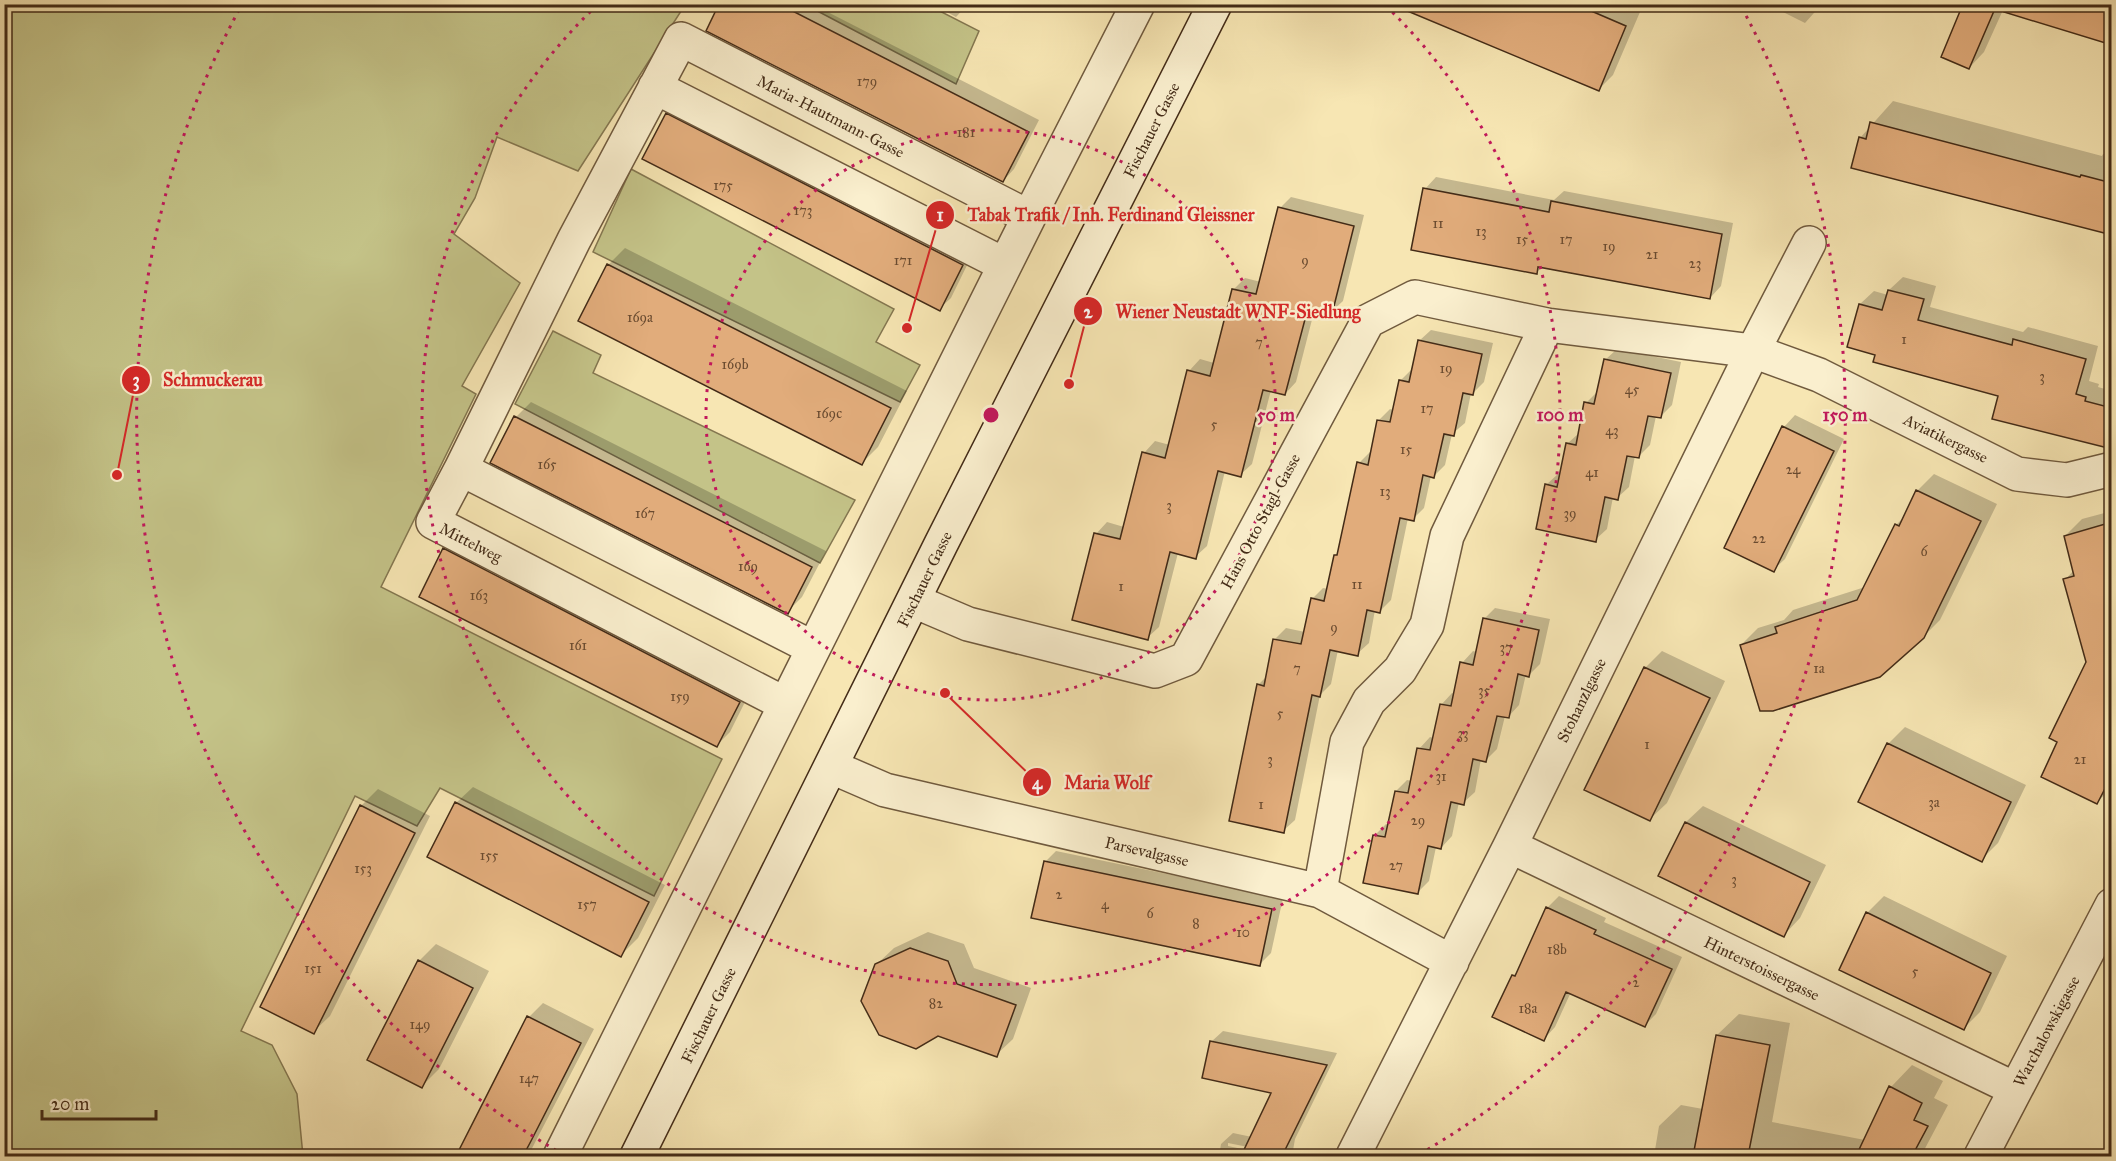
<svg xmlns="http://www.w3.org/2000/svg" width="2116" height="1161" font-family="'IM FELL Great Primer',serif">
<rect width="100%" height="100%" fill="#f7e6b3"/>
<filter id="stains"><feTurbulence type="fractalNoise" baseFrequency=".00333" numOctaves="4"/><feColorMatrix values="0 0 0 0 .2 0 0 0 0 .09 0 0 0 0 .02 0 0 0 .5 -.17"/></filter>
<radialGradient id="worn" r=".72"><stop offset=".6" stop-color="#630" stop-opacity="0"/><stop offset="1" stop-color="#630" stop-opacity=".3"/></radialGradient>
<path fill="#c4c388" stroke="#847750" stroke-width="1.5" d="M5 5H685L578 171 497 137 475 198 454 234 520 283 462 386 476 394 381 587 722 759 654 896 440 788 417 826 355 796 241 1031 272 1045 297 1094 303 1156H5Z
M806 5H928L979 31 956 84Z
M631 169 894 309 876 342 920 365 900 402 593 252Z
M553 331 601 355 593 373 855 500 820 563 515 404Z"/>
<path fill="#0003" fill-rule="evenodd" d="M720 4H812L1039 120 1014 169 1003 181Z
M932 4H968L956 17Z
M1396 4H1623L1640 12 1613 75 1598 90Z
M1767 4H1822L1805 23Z
M1965 4H2112V43L2003 10 1984 52 1969 68Z
M1893 101 2102 156 2103 154 2112 156V233L1860 138Z
M678 103 973 253 951 298 939 309 667 114Z
M1436 177 1554 200 1564 191 1733 223 1721 286 1710 298 1543 266 1536 273 1425 189Z
M1291 197 1364 215 1343 301 1331 312 1315 308 1296 382 1285 394 1271 390 1252 464 1240 475 1225 471 1207 546 1195 557 1178 553 1159 627 1147 638 1096 534 1107 522 1124 527 1144 453 1155 441 1170 445 1189 371 1200 359 1214 363 1234 289 1245 278 1261 282 1280 208Z
M625 248 907 391 878 447 862 463 580 321 608 265Z
M1903 277 1936 286 1930 307 2023 332 2028 327 2098 346 2089 381 2099 384 2098 387 2112 391V448L2000 395 1876 354 1860 304 1874 291 1888 295 1889 290Z
M1431 330 1493 343 1484 382 1473 393H1471L1465 423 1452 434 1445 465 1434 476H1431L1424 508 1413 519 1408 518 1391 600 1380 611 1375 610 1369 643 1357 654 1338 650 1331 684 1320 695 1295 820 1283 831 1258 685 1267 676 1275 639 1286 628 1305 632 1312 599 1323 588 1329 589 1336 555 1340 551 1359 463 1370 452H1372L1379 420 1390 409 1394 410 1401 380 1412 369 1419 341Z
M1617 349 1681 362 1672 405 1661 416H1656L1650 445 1638 457 1635 456 1629 487 1617 498 1613 497 1607 529 1595 540 1546 485 1558 474 1561 475 1567 444 1579 433 1586 403 1597 392 1605 360Z
M531 402 826 551 802 597 787 612 492 462 516 417Z
M1795 415 1844 439 1785 559 1773 570 1726 547 1784 427Z
M1934 474 1997 504 1940 620 1923 637 1741 645 1758 628 1784 620 1793 610 1865 587 1896 525 1907 514 1918 490Z
M2112 511V788L2097 802 2059 742 2087 662 2065 580 2074 570 2065 536 2082 519Z
M458 536 752 688 730 732 717 745 445 549Z
M1495 608 1550 619 1540 664 1529 675 1526 674 1519 705 1508 717 1505 716 1497 749 1486 760 1481 759 1475 792 1463 803 1459 802 1452 836 1441 848 1436 847 1429 881 1418 892 1374 836 1386 824 1389 825 1396 791 1407 780 1412 781 1419 749 1430 737 1434 738 1441 705 1452 693 1455 694 1462 663 1473 651 1477 652 1484 619Z
M1662 651 1725 681 1667 803 1650 819 1645 668Z
M1905 727 2026 785 1998 843 1981 860 1888 744Z
M473 787 665 885 638 938 621 955 456 803Z
M378 789 430 816 330 1016 313 1032 361 806Z
M1703 806 1826 865 1800 918 1784 935 1686 822Z
M1056 851 1283 898 1271 953 1260 964 1045 862Z
M1559 896 1606 918 1604 922 1682 957 1656 1014 1645 1025 1571 992 1555 1027 1544 1039 1513 976 1520 969 1547 908Z
M1884 896 2007 956 1980 1012 1964 1028 1867 913Z
M928 932 964 944 974 968 1031 988 1013 1039 996 1055 876 965 894 948Z
M436 944 489 971 439 1069 422 1086 419 961Z
M543 1003 594 1029 528 1156H457L529 1017Z
M1739 1014 1790 1023 1772 1122 1865 1140 1891 1087 1912 1065 1943 1081 1934 1098 1948 1105 1921 1156H1654L1659 1126 1681 1105 1703 1109 1717 1035Z
M1223 1031 1337 1053 1295 1139 1292 1156H1219L1221 1144 1233 1133 1252 1137 1273 1092 1211 1042ZM1228 1143 1253 1148 1252 1151 1228 1146Z"/>
<path fill="#e1ac7b" stroke="#432b17" stroke-width="1.5" d="M719 4H779L1029 132 1003 182 706 31Z
M1575 4 1626 26 1599 91 1393 5Z
M1963 4H1997L1969 69 1941 57Z
M2005 4H2112V45L2004 12Z
M666 113 963 265 940 311 642 159Z
M1870 122 2080 177 2081 175 2112 183V235L1851 168 1859 137 1866 139Z
M1423 188 1549 212 1551 201 1722 234 1710 299 1538 267 1537 274 1411 250Z
M1278 207 1354 226 1332 314 1308 308 1285 395 1263 390 1241 477 1218 471 1196 559 1170 552 1148 640 1072 620 1094 533 1120 539 1142 452 1165 458 1187 370 1210 376 1232 289 1256 294Z
M607 264 891 408 862 465 578 321Z
M1888 290 1924 299 1918 320 2012 345 2013 339 2086 359 2076 394 2086 397 2085 401 2112 408V449L1992 419 1998 396 1873 362 1875 355 1847 347 1859 304 1882 310Z
M1418 340 1482 354 1473 395 1463 393 1454 436 1444 434 1434 478 1423 475 1414 521 1400 518 1380 613 1367 610 1358 656 1330 650 1320 697 1312 695 1284 833 1229 821 1257 684 1264 686 1273 639 1301 644 1311 598 1324 601 1334 555H1337L1357 462 1368 465 1377 420 1390 422 1399 380 1409 382Z
M1604 359 1671 373 1661 418 1648 416 1639 458 1627 456 1618 500 1605 497 1596 542 1536 529 1545 484 1557 487 1566 443 1576 445 1584 402 1594 404Z
M514 416 812 567 788 614 490 463Z
M1782 426 1834 451 1774 572 1724 548Z
M1916 490 1981 521 1924 638 1880 677 1773 711H1760L1740 645 1777 633 1775 627 1857 600 1895 524 1899 526Z
M2112 522V775L2097 804 2041 777 2057 742 2049 738 2086 662 2063 579 2074 576 2064 536Z
M443 548 740 702 717 747 419 597Z
M1483 618 1539 630 1529 677 1518 674 1509 718 1497 716 1486 762 1473 759 1464 805 1451 802 1441 849 1428 846 1418 894 1363 883 1373 835 1385 837 1395 791 1408 793 1417 748 1430 750 1440 704 1451 706 1460 662 1473 665Z
M1644 667 1710 698 1650 821 1584 790Z
M1887 743 2011 802 1982 862 1858 802Z
M455 802 649 902 621 957 427 857Z
M360 805 415 833 314 1034 260 1007Z
M1685 822 1810 882 1784 937 1658 876Z
M1044 861 1272 909 1260 966 1031 918Z
M1546 907 1596 930 1594 934 1672 969 1645 1027 1566 992 1544 1041 1492 1017 1512 975 1515 976Z
M1866 912 1991 973 1964 1030 1839 970Z
M910 948 948 961 957 984 1016 1005 997 1057 938 1036 916 1049 879 1035 861 1001 875 964Z
M418 960 473 988 422 1088 367 1060Z
M527 1016 581 1043 531 1141 523 1156H456Z
M1716 1035 1770 1045 1748 1156H1693Z
M1210 1041 1327 1065 1282 1156H1241L1271 1093 1202 1078Z
M1889 1086 1922 1103 1914 1120 1928 1126 1912 1156H1856Z"/>
<g fill="none" stroke-linecap="round" stroke-linejoin="round">
<g stroke="#705a3e" stroke-width="36">
<path id="street" d="M655 87 1005 265
M461 469 574 240 681 39 1029 217
M914 601 968 624 1155 671 1186 659 1368 321 1415 297 1547 325 1753 351 1819 375 2017 474 2067 480 2112 469
M785 704 433 522 461 469 813 648
M832 767 885 790 1320 891 1452 962
M1510 846 2015 1089
M1320 891 1347 742 1369 701 1400 670 1427 625 1447 536 1547 325
M560 1156 1029 217 1138 4
M1353 1156 1510 846 1753 351 1809 243
M1981 1156 2112 905"/>
</g>
<g stroke="#432b17" stroke-width="36">
<path id="secondary" d="M637 1156 941 544 1215 4"/>
</g>
<use href="#street" stroke="#faefce" stroke-width="33"/>
<use href="#secondary" stroke="#faefce" stroke-width="33"/>
</g>
<g fill="none" stroke="#c2185b" stroke-width="3" stroke-dasharray="3 6">
<circle cx="991" cy="415" r="285"/>
<path d="M1386 6A569 569 0 1 1 596 6"/>
<path d="M564 1155A854 854 0 0 1 240 8M1742 8A854 854 0 0 1 1418 1155"/>
</g>
<g text-anchor="middle" stroke-width="5" stroke-linejoin="round" paint-order="stroke">
<g font-size="14" fill="#6a4b30">
<text x="867" y="86">179</text>
<text x="966" y="137">181</text>
<text x="723" y="190">175</text>
<text x="803" y="215">173</text>
<text x="1438" y="228">11</text>
<text x="1481" y="236">13</text>
<text x="1522" y="244">15</text>
<text x="1566" y="244">17</text>
<text x="1609" y="251">19</text>
<text x="1652" y="259">21</text>
<text x="903" y="265">171</text>
<text x="1305" y="265">9</text>
<text x="1695" y="268">23</text>
<text x="640" y="322">169a</text>
<text x="1904" y="344">1</text>
<text x="1259" y="347">7</text>
<text x="735" y="369">169b</text>
<text x="1446" y="373">19</text>
<text x="2042" y="381">3</text>
<text x="1632" y="394">45</text>
<text x="1427" y="413">17</text>
<text x="829" y="418">169c</text>
<text x="1214" y="429">5</text>
<text x="1612" y="435">43</text>
<text x="1406" y="454">15</text>
<text x="547" y="469">165</text>
<text x="1793" y="474">24</text>
<text x="1592" y="477">41</text>
<text x="1385" y="496">13</text>
<text x="1169" y="510">3</text>
<text x="645" y="518">167</text>
<text x="1570" y="518">39</text>
<text x="1759" y="543">22</text>
<text x="1924" y="556">6</text>
<text x="748" y="571">169</text>
<text x="1357" y="589">11</text>
<text x="1121" y="591">1</text>
<text x="479" y="600">163</text>
<text x="1334" y="632">9</text>
<text x="578" y="650">161</text>
<text x="1506" y="652">37</text>
<text x="1297" y="673">7</text>
<text x="1819" y="673">1a</text>
<text x="1484" y="695">35</text>
<text x="680" y="701">159</text>
<text x="1280" y="718">5</text>
<text x="1463" y="738">33</text>
<text x="1647" y="749">1</text>
<text x="1270" y="764">3</text>
<text x="2080" y="764">21</text>
<text x="1441" y="781">31</text>
<text x="1934" y="807">3a</text>
<text x="1261" y="809">1</text>
<text x="1418" y="825">29</text>
<text x="489" y="860">155</text>
<text x="1396" y="870">27</text>
<text x="363" y="873">153</text>
<text x="1734" y="884">3</text>
<text x="1059" y="899">2</text>
<text x="587" y="909">157</text>
<text x="1105" y="909">4</text>
<text x="1150" y="918">6</text>
<text x="1196" y="928">8</text>
<text x="1243" y="937">10</text>
<text x="1557" y="954">18b</text>
<text x="313" y="973">151</text>
<text x="1915" y="976">5</text>
<text x="1636" y="987">2</text>
<text x="936" y="1008">82</text>
<text x="1528" y="1013">18a</text>
<text x="420" y="1029">149</text>
<text x="529" y="1083">147</text>
</g>
<g font-size="16" fill="#432b17" stroke="#faefce">
<text transform="translate(831 116) rotate(27)" y="6">Maria-Hautmann-Gasse</text>
<text transform="translate(1151 130) rotate(-63)" y="6">Fischauer Gasse</text>
<text transform="translate(1946 438) rotate(26)" y="6">Aviatikergasse</text>
<text transform="translate(1260 521) rotate(-62)" y="6">Hans Otto Stagl-Gasse</text>
<text transform="translate(471 542) rotate(27)" y="6">Mittelweg</text>
<text transform="translate(924 579) rotate(-64)" y="6">Fischauer Gasse</text>
<text transform="translate(1581 700) rotate(-64)" y="6">Stohanzlgasse</text>
<text transform="translate(1147 851) rotate(13)" y="6">Parsevalgasse</text>
<text transform="translate(1762 968) rotate(26)" y="6">Hinterstoissergasse</text>
<text transform="translate(708 1015) rotate(-64)" y="6">Fischauer Gasse</text>
<text transform="translate(2046 1031) rotate(-62)" y="6">Warchalowskigasse</text>
</g>
</g>
<circle cx="991" cy="415" r="9" fill="#c2185b" stroke="#faefce" stroke-width="3"/>
<g font-size="18" text-anchor="middle" font-weight="bold" fill="#c2185b" stroke="#faefce" stroke-width="5" stroke-linejoin="round" paint-order="stroke">
<text x="1276" y="421">50 m</text>
<text x="1560" y="421">100 m</text>
<text x="1845" y="421">150 m</text>
</g>
<path fill="none" stroke="#d62828" stroke-width="2" d="M907 328L940 215M1069 384L1088 311M117 475L136 380M945 693L1037 782"/>
<g fill="#d62828" stroke="#faefce" stroke-width="2">
<circle cx="907" cy="328" r="6"/>
<circle cx="1069" cy="384" r="6"/>
<circle cx="117" cy="475" r="6"/>
<circle cx="945" cy="693" r="6"/>
<circle cx="940" cy="215" r="15"/>
<circle cx="1088" cy="311" r="15"/>
<circle cx="136" cy="380" r="15"/>
<circle cx="1037" cy="782" r="15"/>
</g>
<g font-size="18" text-anchor="middle" font-weight="bold" fill="#fff">
<text x="940" y="221">1</text>
<text x="1088" y="318">2</text>
<text x="136" y="386">3</text>
<text x="1037" y="789">4</text>
</g>
<g font-size="18" text-anchor="middle" font-weight="bold" fill="#d62828" stroke="#faefce" stroke-width="5" stroke-linejoin="round" paint-order="stroke">
<text x="1111" y="221">Tabak Trafik / Inh. Ferdinand Gleissner</text>
<text x="1238" y="318">Wiener Neustadt WNF-Siedlung</text>
<text x="213" y="386">Schmuckerau</text>
<text x="1107" y="789">Maria Wolf</text>
</g>
<rect width="2116" height="1161" fill="none" stroke="#f7e6b3" stroke-width="24"/>
<rect x="6" y="6" width="2104" height="1149" fill="none" stroke="#432b17" stroke-width="3"/>
<rect x="12" y="12" width="2092" height="1137" fill="none" stroke="#432b17" stroke-width="1.5"/>
<path d="M42 1110v9h114v-9" fill="none" stroke="#432b17" stroke-width="3"/>
<text x="51" y="1110" font-size="18" fill="#432b17" stroke="#faefce" stroke-width="4.5" paint-order="stroke">20 m</text>
<rect width="100%" height="100%" filter="url(#stains)"/>
<rect width="100%" height="100%" fill="url(#worn)"/>
</svg>
